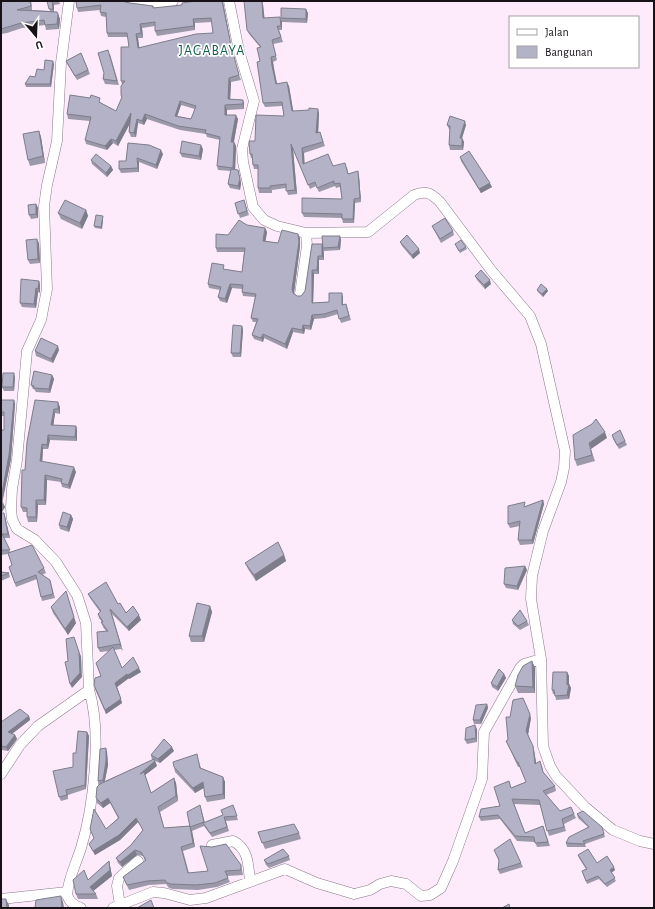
<svg xmlns="http://www.w3.org/2000/svg" width="655" height="909" font-family="'Alegreya Sans',sans-serif">
<rect width="100%" height="100%" fill="#fdebfb"/>
<g fill="none" stroke-linecap="round" stroke-linejoin="round">
<g stroke="#897a88" stroke-width="11">
<path id="minor" d="M133 1 151 4 173 1
M229 1 239 51 254 101 242 149 243 162 253 207 264 220 277 226 306 233 368 232 414 195C426 190 431 193 440 202L491 270 530 316 541 344 565 451 564 468 561 482 543 531 532 576 531 599 541 659 543 746 550 766 556 776 585 807 613 830 640 841 654 844
M300 294 307 246 306 233
M1 774 20 745 38 726 89 690 86 623 77 595 56 562 35 540 17 529 12 519 11 508 12 489 17 460 27 351 41 320 47 289 44 206 47 185 57 141 61 63 69 1
M212 845 233 841C249 849 248 865 250 881
M1 899 67 892
M120 905 117 886 119 878 138 861
M81 908C74 905 70 903 67 895 68 879 76 864 81 848 94 806 102 732 89 690
M113 908 153 892 164 893 190 900 206 898 285 869 317 883 354 894 370 890 380 884 391 881 406 884 421 896 430 895 441 888 453 861 482 779 484 732 520 668 524 664 541 659"/>
</g>
<use href="#minor" stroke="#fff" stroke-width="10"/>
</g>
<path fill="#9b99aa" fill-rule="evenodd" d="M1 1H31L32 10 50 11 47 1H59L60 4 54 5V12L58 14 60 19 59 29 46 30 45 25 22 28 7 33 1 34Z
M125 1V2L130 3 153 6 154 8 182 5 196 1H223V2L231 45V54L241 80 231 82 230 99 243 100 244 104V109L227 110V115L238 119 234 142 236 146 235 170H238L239 174 241 183 240 190 230 188 228 184 231 171 218 170 217 166 220 140 207 137 206 134 180 130 147 119 144 125 138 123 136 137H131L129 132 130 122 118 146 113 143 107 150 86 144 85 140 90 121 68 119 67 114 101 102V103L116 111 122 98 121 95 122 84 121 81 129 47 128 37H108L107 33 106 17 101 16 100 12V10L78 12 77 8ZM212 22 213 33 139 48 138 38H143L142 28 155 26V31L157 36 195 30V23ZM181 105 195 109 191 119 177 116Z
M262 1 263 4 264 18 282 21V30H279L283 42 273 44 277 60 273 62 277 84 289 86 293 111 319 113 318 132H320L325 146 304 153V163L347 167 348 173 359 176 361 202 355 203 354 223H343L342 218 304 217 302 213 342 199 340 187 336 188 335 186 319 192 316 186 310 189 293 149 297 194 288 195 286 188 272 190V193H259L258 188V169H254L253 165 252 158H251L250 154 255 141 284 116 282 106 265 107 263 103 260 47 249 34 247 30Z
M308 13 307 23 282 22 281 18Z
M81 53 90 74 77 80 68 65 66 61Z
M110 54 119 85 105 84 103 79 104 73Z
M54 64 51 87H26L25 84 35 77 44 70Z
M447 125H466L462 138 464 142 463 150H450L449 145 450 130 449 129Z
M39 131 41 137 45 163 30 166 28 160Z
M128 143 163 154 157 169 139 162V172L121 173 119 169 126 161Z
M203 149 201 160 182 157 180 153Z
M460 157 492 187 481 193 461 161Z
M91 160 111 166 113 170 107 177 92 164Z
M244 200 249 215 240 218 235 203Z
M36 204 38 208V218L31 219 29 215Z
M86 210 88 216 82 229 61 219 58 213Z
M103 218 102 229 95 228 94 226Z
M247 225 265 228 267 232 265 241 278 243 300 238V246L294 293 297 296H301L305 291 312 244H322L323 246 341 239 340 250 324 251V249V260H319V274H314L313 303 329 302 343 297V304H346L351 320 341 323 338 314 325 318 314 319 311 330 305 329 304 334 293 332 287 349 264 338 263 342 254 339 252 335 256 322H253L251 318 255 297 243 296 242 292V289L232 288 227 303 220 301 218 297 220 290 209 288 208 284 225 270 242 272 244 252H217L216 248 228 235Z
M432 226 453 231 454 235 441 243 434 230Z
M400 242 420 253 413 259 402 246Z
M39 243 40 263 30 264 28 260Z
M455 244 466 247 467 249 460 253Z
M475 276 491 284 485 289 477 280Z
M39 281 40 285V293L38 292 36 308 22 307 20 303Z
M537 290 548 291 543 297 538 292Z
M242 326 243 330 241 357H233L231 353Z
M59 350 53 363 36 356 35 351Z
M52 375 54 379 50 393 36 392 34 389H33L31 385Z
M15 377 14 391H4L2 387Z
M1 400H14L15 404 11 459 2 502 5 507 1 513 5 517 10 538H4L10 552 44 568 46 573 42 575 50 580 55 598 42 601 37 579 16 587 9 567 12 565 8 554 1 555V430H4V416H1Z
M35 400 60 407V414L55 413 53 425 76 426 77 430V441L50 440 48 449H43L42 462 76 472 70 489 62 487 61 482 47 480 46 505H38L37 522H28L27 517V512H23L21 507 25 470Z
M612 435 625 441 627 445 619 449 613 439Z
M607 438 591 449 595 461 577 466 575 460Z
M543 500 544 504 533 544 520 545 518 540 520 526 510 528 508 524 526 506Z
M71 515 73 519 69 532 60 529 59 525Z
M284 555 286 561 256 581 248 569 245 563Z
M525 566 527 570 518 590 506 588 504 584Z
M1 572 9 573 10 577 1 581Z
M88 594 118 604 126 613 141 620 129 631 112 614 123 651 121 649 114 650 122 668 141 672 129 679V678L117 687 122 703 106 714 95 689 110 651 100 652 98 648 106 631 103 627 101 622H102L99 618 98 614 100 612 90 598Z
M210 606 212 612 204 642H191L189 636Z
M51 607 76 623 68 635 53 613Z
M512 620 527 621 529 625 520 630 513 624Z
M532 661 535 668V693H518L515 686Z
M567 672 569 676V684L571 688 569 699 556 700 555 694H553L552 690Z
M504 674 506 678 498 691 492 687 491 683Z
M487 704 488 708 481 724H474L473 720Z
M29 716 30 720 12 734 15 735 17 739 8 751 2 750 1 751V722Z
M531 718 528 734 534 750 536 763 542 766 543 772 555 786 556 791 546 795 560 811 574 814 576 818 564 824 566 831 549 836 540 805 514 804 525 833 543 826 550 846 537 847 535 842 517 841 500 819 481 821 479 817 500 806 509 781 511 788 526 782 520 767H518L506 741 508 740Z
M477 729V742L467 744 465 740Z
M87 732 89 736 86 789 68 795V799L61 801 59 797 73 767 76 753Z
M174 751 160 763 155 761 157 766 145 775 151 793 174 778 176 783 178 801 160 812 164 828 190 826 200 805 205 823 223 815 233 805 238 820 226 821 229 831 212 837 204 826 192 831 195 847 183 851 189 873 208 871 241 865 243 875 227 876 230 882 217 887 198 890 173 889 169 888 166 884 149 885 129 890 123 877 145 861 143 856 137 855 122 867 118 863 116 858 131 845 143 830 138 822 120 840 95 855 91 848 89 844 94 838 90 829H106L118 818 110 803 103 808 97 803 96 798 99 784 98 781 107 752 108 765 105 781 153 760H152L151 755Z
M198 759 201 768 223 777 225 782V799L207 802 205 797 204 788 195 793 175 772 174 767Z
M577 814 602 827 605 837 585 844 586 847H567L566 843 588 827 578 818Z
M258 832 299 833 301 839 265 849Z
M494 850 521 863 523 867 500 874 498 870 499 861Z
M578 855 597 863 615 870 611 873 616 881 607 887 599 879 587 884 582 871 586 869 579 858Z
M289 856 290 860 269 868 266 865 264 860Z
M109 861 112 876 93 891 96 894 98 899H78L76 894 88 880Z"/>
<path fill="#7e7d8b" d="M30 1H31L32 11Z
M52 1 54 5V13L53 9Z
M222 1H223V2L231 45 232 58 230 54Z
M262 1 263 4 265 22 263 18Z
M306 9 308 13 307 23 306 19Z
M58 14 60 19 59 29 57 24Z
M280 17 282 21V30L281 26Z
M193 19 195 23V30L194 26Z
M140 24 142 28 143 38 141 33Z
M136 34 138 38 140 52 138 48Z
M271 57 273 62 274 70 278 88 276 84 272 66Z
M53 61 54 64 51 87 50 84Z
M229 78 231 82 230 103 228 99Z
M287 82 289 86 294 115 292 111Z
M243 100 244 104V109L243 104Z
M180 101 181 105 176 120 175 116Z
M225 105 227 110V119L225 115Z
M318 109 319 113 318 137 316 133Z
M131 113 133 118 118 146 116 141Z
M145 114 147 119 144 125 142 121Z
M236 115 238 119 233 146 231 142Z
M137 119 138 123 136 137 134 133Z
M465 121 466 125 462 138 464 142 463 150 460 138Z
M39 131 41 137 45 163 43 156Z
M111 139 113 143 107 150 105 146Z
M234 142 236 146 235 172 233 168Z
M291 144 293 149 297 194 295 190Z
M201 145 203 149 201 160 199 156Z
M302 148 304 153 305 168 303 164Z
M161 150 163 154 157 169 156 165Z
M137 158 139 162V172L138 168Z
M111 166 113 170 107 177 106 173Z
M238 170 241 183 240 190 238 186Z
M358 171 359 176 361 202 360 198Z
M490 183 492 187 481 193 479 189Z
M354 199 355 203 354 223 353 219Z
M36 204 38 208V218L36 214Z
M86 210 88 216 82 229 80 223Z
M103 216V218L102 229 101 227Z
M265 228 267 232 265 245 263 241Z
M298 234 300 238V246L294 293H293L292 289Z
M340 236 341 239 340 250 338 247Z
M37 239 39 243 40 263 38 259Z
M322 244 323 248 324 260 322 256Z
M419 249 420 253 413 259 412 255Z
M318 256 319 260V274L317 270Z
M312 270 314 274 313 307 312 303Z
M490 280 491 284 485 289 484 285Z
M39 281 40 285V293L38 289Z
M230 284 232 288 227 303 225 299Z
M36 288 38 292 36 308 34 304Z
M547 289 548 291 543 297 542 294Z
M342 293 343 297V309L342 305Z
M312 315 314 319 311 330 310 326Z
M303 325 305 329 304 334 302 330Z
M242 326 243 330 241 357 240 353Z
M292 328 293 332 287 349 285 344Z
M263 334 264 338 263 342 261 338Z
M58 346 59 350 53 363 51 359Z
M14 373 15 377 14 391 13 387Z
M52 375 54 379 50 393 49 389Z
M14 400 15 404 11 459 2 504 1 498Z
M58 402 60 407V414L58 409Z
M54 409 55 413 53 429 51 425Z
M76 426 77 430V441L75 437Z
M605 432 607 438 591 449 595 461 589 443Z
M48 435 50 440 48 449 47 445Z
M42 444 43 449 42 466 40 461Z
M74 467 76 472 70 489 68 485Z
M45 475 47 480 46 505 44 500Z
M36 500 38 505 37 522 36 517Z
M543 500 544 504 533 544 532 540Z
M3 503 5 507 1 514V507Z
M4 513 5 517 10 538 8 534Z
M71 515 73 519 69 532 67 527Z
M284 555 286 561 256 581 254 575Z
M525 566 527 570 518 590 517 586Z
M68 598 76 623 68 635 65 629Z
M210 606 212 612 204 642 202 636Z
M139 615 141 620 129 631 127 627Z
M79 652 81 656 82 677 72 688 70 684Z
M532 661 535 668V693L533 687Z
M139 668 141 672 129 679 128 675Z
M567 672 569 676V687V684L571 688 569 699 567 695Z
M127 674 129 678 117 687 122 703 106 714 105 710 115 683Z
M504 674 506 678 498 691 497 687Z
M487 704 488 708 481 724 480 720Z
M530 714 531 718 528 735 526 731Z
M29 716 30 720 9 736 8 732Z
M475 725 477 729V742L476 738Z
M87 732 89 736 86 789 85 785Z
M15 735 17 739 8 751 6 747Z
M533 746 534 750 537 768 535 764Z
M172 747 174 751 160 763 158 759Z
M106 748 107 752 108 765 104 784 103 780Z
M155 761 157 766 145 775 140 774Z
M223 777 225 782V799L223 794Z
M174 778 176 783 178 801 176 796Z
M203 782 205 787 195 793 193 788Z
M108 798 110 803 103 808 101 803Z
M136 818 138 822 120 840 95 855 93 851Z
M190 826 192 831 195 847 193 843Z
M135 850 137 855 122 867 120 862Z
M109 861 112 876 92 892 90 887Z
M614 867 615 870 611 873 610 870Z
M61 896 63 902 64 908H62Z
M6 899 9 905V908H7Z"/>
<path fill="#b4b2c6" stroke="#7e7d8b" fill-rule="evenodd" d="M1 1H30L31 6 17 10 57 12 58 14 57 24 45 25 44 20 21 23 1 29Z
M47 1H52L53 9H49Z
M76 1H125V2L130 3 153 6V8L182 5V3L196 1H222L230 40V54L233 53 239 75 229 78 228 99 243 100V104L225 105V115H236L231 142H234L233 168 217 166 220 137 205 133 206 130 178 126 145 114 142 121 137 119 134 133 129 132 131 113 116 141 111 139 105 146 85 140 91 117 67 114 70 95 90 98 91 95 100 98 99 102 116 111 122 97 121 95V86L125 81H121V47H129L127 33H107L106 13 100 12 101 5 77 8ZM211 18 213 33 196 34 138 48 136 34 141 33 140 24 155 22V31L194 26 193 19ZM180 101 196 106 191 119 175 116Z
M244 1H262L263 18 280 17 281 26H277L281 37 272 40 276 56 271 57 272 66 276 84 287 82 292 111 309 110V108L318 109 316 133 320 132 323 142 302 148 303 164 328 154 333 166 345 163 348 174 358 171 360 198 354 199 353 219H342V214L302 213V198L342 199 340 183 334 184V181L317 188 315 182 308 185 291 144 295 190 286 191V184L270 186V188H258V165H253L252 154H250L249 141H255L256 115 284 116 282 102 263 103 257 62 260 61 257 48 261 47 247 30Z
M281 8 306 9V19L281 18Z
M108 50 117 81 103 79 104 73 98 53Z
M81 53 88 70 75 76 66 61Z
M45 60 53 61 50 84H25L30 76 35 77 37 69 44 70Z
M450 116 465 121 460 138H462V146L449 145 450 126 447 125Z
M39 131 43 156 28 160 23 134Z
M182 141 201 145 199 156 180 153Z
M128 143 149 145 161 150 156 165 137 158 138 168 119 169V161H126Z
M469 151 490 183 479 189 460 157Z
M96 154 111 166 106 173 91 160Z
M231 169 238 170 240 179 238 186 228 184Z
M65 200 86 210 80 223 58 213Z
M244 200 247 211 238 214 235 203Z
M36 204V214L29 215 28 205Z
M96 215 103 216 101 227 94 226Z
M445 218 453 231 440 239 432 226Z
M239 220 247 225 265 228 263 241 278 243 282 230 298 234 299 242 292 289 293 293 297 296H301L305 291 312 244H322V256H318L317 270H312V303L329 302V293H342V305L346 304 349 316 339 319 337 310 324 314 312 315 310 326 303 325 302 330 292 328 285 344 263 334 261 338 252 335 258 319 251 318 256 294 242 292 243 285 230 284 225 299 218 297 221 287 208 284 212 263 224 265 223 269 242 272 245 248H216V234L228 235Z
M407 235 419 249 412 255 400 242Z
M322 236H340L338 247 323 248Z
M37 239 38 259 28 260 26 240Z
M461 240 466 247 459 251 455 244Z
M481 270 490 280 484 285 475 276Z
M21 279 39 281 38 289 36 288 34 304 20 303Z
M541 284 547 289 542 294 537 290Z
M233 325 242 326 240 353H231Z
M41 338 58 346 51 359 35 351Z
M34 371 52 375 49 389 34 388V386L31 385Z
M3 373H14L13 387H2Z
M1 400H14L9 455 1 498V430H4V412H1Z
M35 400 58 402V409H54L51 425 76 426 75 437 48 435 47 445 42 444 40 461 74 467 68 485 61 483 62 479 45 475 44 500H36V517H27V508L21 507 22 470H25L27 442Z
M596 419 605 432 589 443 592 455 575 460 573 435 592 424Z
M620 430 625 441 617 445 612 435Z
M1 500 3 503 1 507Z
M543 500 532 540H518L520 521 508 524V506L525 502 524 507Z
M63 512 71 515 67 527 59 525Z
M1 513H4L8 534H2L10 550H1Z
M278 542 284 555 254 575 245 563Z
M32 545 44 568 38 572 50 580 53 594 41 597 36 575 15 583 9 567 12 565 8 553Z
M525 566 517 586 504 584 505 568Z
M1 572 9 573 1 576Z
M106 582 118 604 120 603 126 613 133 606 139 615 127 627 110 609 121 646 119 644 98 648 97 632 108 631 101 622H103L98 614 101 611 88 594Z
M66 591 74 617 65 629 51 607Z
M197 603 210 606 202 636H189Z
M520 610 527 621 518 626 512 620Z
M74 637 79 652 80 673 70 684 65 662 68 661 66 639Z
M113 647 122 668 133 657 139 668 128 675 127 674 115 683 121 699 105 710 94 685 95 678 101 676 96 663Z
M532 661 533 687 515 686 518 675 523 666Z
M499 669 504 674 497 687 491 683Z
M553 672H567V685L569 684 567 695 555 696 554 690H552Z
M523 698 530 714 526 731 533 746 535 764 540 761 543 772 555 786 543 791 560 811 571 807 574 814 562 819 564 827 547 831 539 800 512 799 525 833 543 826 548 842 535 843 534 837 515 836 498 815 479 817 481 809 500 806 494 787 509 781 511 788 526 782 518 762H517L506 741 508 740 506 717H510L513 700Z
M487 704 480 720H473L476 705Z
M20 709 29 716 8 732 15 735 6 747 1 746V722Z
M475 725 476 738 465 740 466 728Z
M78 731 87 732 85 785 66 790 67 795 59 797 53 771 73 767V753H76Z
M164 739 172 747 158 759 151 755Z
M106 748V761L103 780 98 781 100 749Z
M197 754 200 768 223 777V794L205 797 203 782 193 788 174 767 173 762Z
M154 759 155 761 140 774 144 772 151 793 174 778 176 796 158 807 164 828 190 826 193 843 181 847 188 873 208 871 200 846 212 847 226 844 241 865V870L225 871 228 878 215 883 196 885 171 884 167 883 165 880 147 881 127 885 123 877 146 860 141 852 135 850 120 862 116 858 131 845 143 830 136 818 119 835 93 851 89 844 94 838 90 829 94 809 106 829 119 818 108 798 101 803 96 798 97 787 100 784Z
M200 805 204 822 190 827 187 812Z
M233 805 237 816 224 817 227 827 210 833 203 823 223 815 221 810Z
M583 811 602 827 604 834 583 841 585 844 566 843 569 837 589 827 577 814Z
M294 824 299 833 262 843 258 832Z
M510 839 521 863 498 870 499 860 494 850Z
M283 849 289 856 268 864 264 860Z
M588 849 597 863 607 856 614 867 610 870 615 878 605 884 598 876 586 881 582 871 587 869 578 855Z
M109 861 110 870 90 887 96 894H76L73 880 84 870 88 880Z
M61 896 62 908H35L36 900Z
M1 899H6L7 908H1Z
M151 900 154 908H137Z
M509 904 510 908H502Z"/>
<g text-anchor="middle" stroke-width="3.5" stroke-linejoin="round" paint-order="stroke">
<g font-size="14" letter-spacing="1" fill="#0f5f4b" stroke="#fff">
<text x="212" y="55">JAGABAYA</text>
</g>
</g>
<rect width="655" height="909" fill="none" stroke="#181218" stroke-width="4"/>
<rect x="509" y="16" width="130" height="52" fill="#ffffff" stroke="#a3a0a3"/>
<rect x="517" y="29" width="20" height="6" fill="#ffffff" stroke="#a3a0a3"/>
<text x="545" y="36" font-size="12" fill="#181218">Jalan</text>
<rect x="517" y="46" width="20" height="12" fill="#b4b2c6" stroke="#a3a0a3"/>
<text x="545" y="56" font-size="12" fill="#181218">Bangunan</text>
<g transform="translate(36 36) rotate(161)" stroke="#ffffff" stroke-width="3" paint-order="stroke">
<path d="M0-3L7 15L0 10L-7 15Z" fill="#181218"/>
<text y="-6" font-size="11" font-weight="bold" text-anchor="middle" fill="#181218">U</text>
</g>
</svg>
